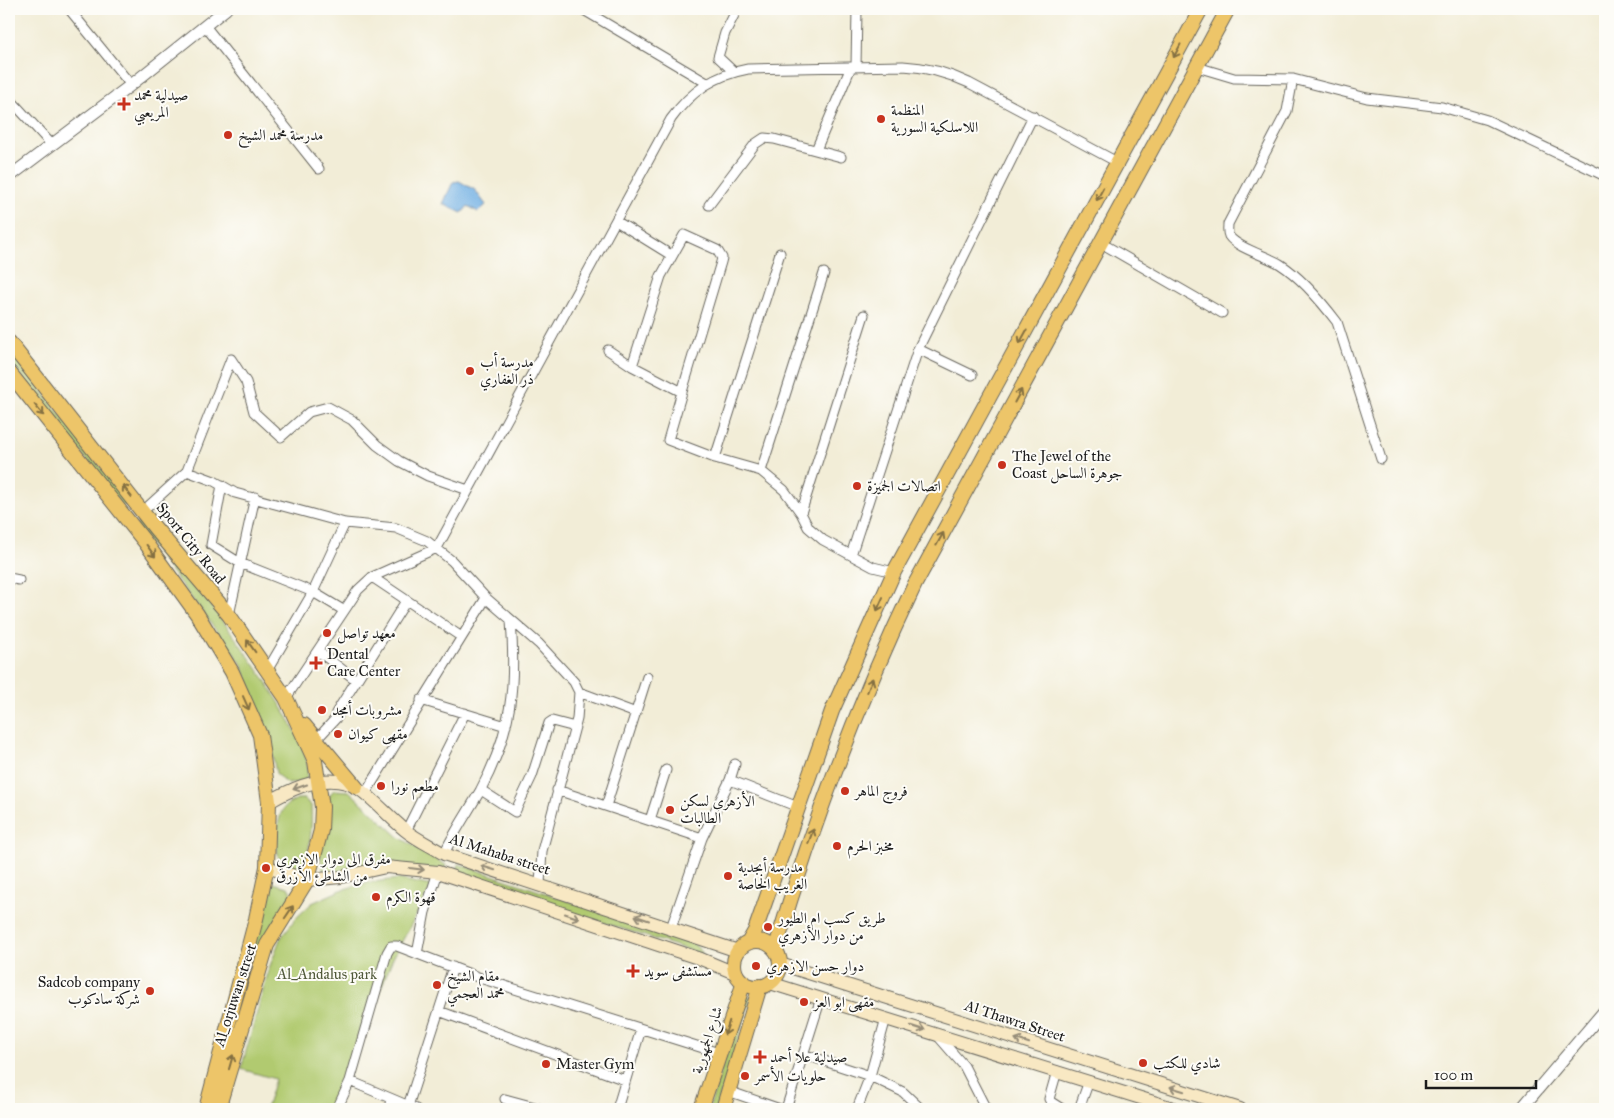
<svg xmlns="http://www.w3.org/2000/svg" width="1614" height="1118" font-family="'IM FELL Great Primer',Amiri,serif">
<rect width="100%" height="100%" fill="#fdfcf7"/>
<filter id="ink" filterUnits="userSpaceOnUse"><feTurbulence type="fractalNoise" baseFrequency=".02" numOctaves="2"/><feDisplacementMap in="SourceGraphic" scale="10" xChannelSelector="R" yChannelSelector="G"/><feConvolveMatrix kernelMatrix="1 2 1 2 8 2 1 2 1" color-interpolation-filters="sRGB"/></filter>
<filter id="wash" filterUnits="userSpaceOnUse"><feTurbulence type="fractalNoise" baseFrequency=".0096" numOctaves="4" result="noise"/><feDisplacementMap in="SourceGraphic" scale="20" xChannelSelector="R" yChannelSelector="G"/><feGaussianBlur stdDeviation="1.12" result="paint"/><feColorMatrix in="noise" values="0 0 0 0 0 0 0 0 0 0 0 0 0 0 0 0 0 1.4 0 .05"/><feComposite in="paint" operator="in"/></filter>
<g filter="url(#wash)">
<rect width="100%" height="100%" fill="#f2edd7"/>
<path fill="#b1ca70" stroke="#667346" d="M9 348 128 503 126 505H122L9 359Z
M140 520 146 523C172 557 331 745 305 781L289 784 282 780 276 773 269 736 241 663 138 528 137 524Z
M334 790 349 791 399 837 446 865 443 872 335 873 323 871C317 854 319 803 334 790Z
M297 799H304L311 805C312 824 312 854 299 870 293 870 288 871 284 867 273 859 276 818 284 808 288 803 292 802 297 799Z
M459 864 693 943 702 952 701 954 455 875Z
M398 879 432 886 392 960 334 1109H266L275 1079 241 1069 270 966 280 939 295 919 312 903 341 890 365 883Z
M273 883 288 887 292 894 257 950 252 949 269 887Z
M745 995 751 997 716 1109H709Z"/>
<path fill="#72b0e4" stroke="#476680" d="M459 181 475 190 486 205 478 212 468 206 462 213 443 204 453 182Z"/>
</g>
<g filter="url(#ink)">
<g fill="none" stroke-linecap="round" stroke-linejoin="round">
<g stroke="#67655d" stroke-width="11">
<path id="minor" d="M69 9 131 85
M582 9 707 83
M206 27 319 169
M856 67 857 9
M1197 67 1234 78 1293 79 1367 98 1442 107 1487 120 1605 176
M734 72 718 57 725 33 737 9
M1293 79 1287 111 1228 224C1228 228 1227 232 1229 236 1237 248 1267 256 1280 264 1302 278 1321 301 1337 322L1381 459
M9 98 52 145
M816 150 851 67
M709 205 755 144 764 138 774 139 841 157
M616 221 671 255
M1101 243 1222 313
M918 349 972 375
M608 350 632 366 682 392 668 440 715 458 761 471 784 490 801 513 808 527 823 540 873 567 894 572
M231 359 246 382 254 412 281 437 309 412 328 407 352 420 377 445 399 461 428 476 468 490
M632 366 661 276 684 235 717 250 722 258 721 262 682 392
M715 458 780 253
M187 471 214 481 235 493 345 523 396 528 427 541 452 561 486 598 539 644 574 682 579 692 577 719 542 851 540 884
M761 471 824 273
M222 485 211 545 240 563 313 592 343 610
M143 511 187 471 231 359
M801 513 864 315
M851 555 918 349 1033 116
M372 577 460 636
M9 578 19 580
M229 615 255 497
M318 651 356 680
M268 669 313 592 345 523
M579 692 636 713
M286 698 358 590 372 577 437 548 671 119C691 91 715 75 748 69L903 66C926 67 948 73 969 83L1117 162
M421 700 506 726
M317 739 338 716 336 713 406 601
M730 780 798 807
M481 790 515 812 532 776 549 723 552 721 575 727
M557 790 702 838
M365 794 486 598
M606 806 647 677
M650 820 666 770
M406 831 465 713
M444 854C454 832 468 812 480 791 512 732 516 686 511 621
M671 928 702 838 730 780 735 764
M417 954 425 912 438 872
M439 1011 625 1080
M937 1035 964 1066 986 1109
M803 1054 870 1076 903 1092 921 1109
M1057 1071 1049 1099 1051 1102 1062 1109
M350 1081 416 1109
M728 1091 780 1109
M505 1099 542 1109
M408 1106 453 967
M337 1109 350 1081 387 953 391 946H397L483 979 719 1053
M389 1109 391 1099
M617 1109 641 1029
M786 1109 821 998
M857 1109 870 1076 886 1018
M1079 1109 1089 1081"/>
</g>
<g stroke="#67655d" stroke-width="13">
<path id="tertiary" d="M9 177 131 85 226 9
M1521 1109 1605 1010"/>
</g>
<g stroke="#67655d" stroke-width="14">
<path id="secondary" d="M269 802C294 787 331 770 359 789 375 800 389 817 405 830 416 839 431 846 444 854L738 951
M267 867 307 880 341 877 386 867 438 872 701 959 737 974
M780 964 1240 1109
M770 983 1176 1109"/>
</g>
<g stroke="#67655d" stroke-width="16">
<path id="primary" d="M9 342 155 528 229 615 286 698 315 761 322 807 321 830 316 849 307 880 267 945 218 1109
M9 372 145 542 197 614 232 672 260 735 269 802 267 867 256 919 206 1109
M304 725 356 787
M734 964a23 23 0 1 1 46 0a23 23 0 1 1-46 0Z
M748 943 755 931 832 711 894 572 1201 9
M775 950C812 825 859 701 915 584L1228 9
M701 1109 744 982
M723 1109 760 986"/>
</g>
<use href="#minor" stroke="#fff" stroke-width="9"/>
<use href="#tertiary" stroke="#fff" stroke-width="11"/>
<use href="#secondary" stroke="#f8e8c3" stroke-width="12"/>
<use href="#primary" stroke="#edc569" stroke-width="14"/>
</g>
<defs><path id="oneway-shaft" d="M-6 0H5M1.5-3L5.5 0L1.5 3" fill="none" stroke-width="1.6" stroke-linecap="round" stroke-linejoin="round" transform="scale(1.25)"/></defs>
<g stroke="#847042">
<use href="#oneway-shaft" transform="translate(1177 51) rotate(118)"/>
<use href="#oneway-shaft" transform="translate(1100 194) rotate(118)"/>
<use href="#oneway-shaft" transform="translate(1023 337) rotate(119)"/>
<use href="#oneway-shaft" transform="translate(1018 396) rotate(-61)"/>
<use href="#oneway-shaft" transform="translate(39 410) rotate(51)"/>
<use href="#oneway-shaft" transform="translate(127 491) rotate(-128)"/>
<use href="#oneway-shaft" transform="translate(940 539) rotate(-61)"/>
<use href="#oneway-shaft" transform="translate(151 551) rotate(54)"/>
<use href="#oneway-shaft" transform="translate(880 604) rotate(114)"/>
<use href="#oneway-shaft" transform="translate(251 646) rotate(-125)"/>
<use href="#oneway-shaft" transform="translate(870 685) rotate(-69)"/>
<use href="#oneway-shaft" transform="translate(246 703) rotate(66)"/>
<use href="#oneway-shaft" transform="translate(811 836) rotate(-69)"/>
<use href="#oneway-shaft" transform="translate(289 912) rotate(-56)"/>
<use href="#oneway-shaft" transform="translate(727 1028) rotate(108)"/>
<use href="#oneway-shaft" transform="translate(231 1062) rotate(-74)"/>
</g>
<g stroke="#958c78">
<use href="#oneway-shaft" transform="translate(300 787) rotate(161)"/>
<use href="#oneway-shaft" transform="translate(488 868) rotate(-163)"/>
<use href="#oneway-shaft" transform="translate(417 869) rotate(7)"/>
<use href="#oneway-shaft" transform="translate(572 916) rotate(19)"/>
<use href="#oneway-shaft" transform="translate(642 918) rotate(-161)"/>
<use href="#oneway-shaft" transform="translate(918 1028) rotate(18)"/>
<use href="#oneway-shaft" transform="translate(1022 1041) rotate(-162)"/>
<use href="#oneway-shaft" transform="translate(1177 1089) rotate(-163)"/>
</g>
</g>
<g fill="#c8321e" stroke="#fdfcf7" stroke-width="2">
<path d="M121.5 96.5h5v5h5v5h-5v5h-5v-5h-5v-5h5z"/>
<circle cx="881" cy="119" r="5"/>
<circle cx="228" cy="135" r="5"/>
<circle cx="470" cy="371" r="5"/>
<circle cx="1002" cy="465" r="5"/>
<circle cx="857" cy="486" r="5"/>
<circle cx="327" cy="633" r="5"/>
<path d="M313.5 655.5h5v5h5v5h-5v5h-5v-5h-5v-5h5z"/>
<circle cx="322" cy="710" r="5"/>
<circle cx="338" cy="734" r="5"/>
<circle cx="381" cy="786" r="5"/>
<circle cx="845" cy="791" r="5"/>
<circle cx="670" cy="810" r="5"/>
<circle cx="837" cy="846" r="5"/>
<circle cx="266" cy="868" r="5"/>
<circle cx="728" cy="876" r="5"/>
<circle cx="376" cy="897" r="5"/>
<circle cx="768" cy="927" r="5"/>
<circle cx="756" cy="966" r="5"/>
<path d="M630.5 963.5h5v5h5v5h-5v5h-5v-5h-5v-5h5z"/>
<circle cx="437" cy="985" r="5"/>
<circle cx="150" cy="991" r="5"/>
<circle cx="804" cy="1002" r="5"/>
<path d="M757.5 1049.5h5v5h5v5h-5v5h-5v-5h-5v-5h5z"/>
<circle cx="1143" cy="1063" r="5"/>
<circle cx="546" cy="1064" r="5"/>
<circle cx="745" cy="1076" r="5"/>
</g>
<g text-anchor="middle" stroke-width="4" stroke-linejoin="round" paint-order="stroke">
<g font-size="15" fill="#1c1c1c" stroke="#fdfcf7" text-anchor="start">
<text x="134" y="100">صيدلية محمد<tspan x="134" dy="17">المريعبي</tspan></text>
<text x="891" y="115">المنظمة<tspan x="891" dy="17">اللاسلكية السورية</tspan></text>
<text x="238" y="140">مدرسة محمد الشيخ</text>
<text x="480" y="367">مدرسة أب<tspan x="480" dy="17">ذر الغفاري</tspan></text>
<text x="1012" y="461">The Jewel of the<tspan x="1012" dy="17">Coast جوهرة الساحل</tspan></text>
<text x="867" y="491">اتصالات الجميزة</text>
<text x="337" y="638">معهد تواصل</text>
<text x="327" y="659">Dental<tspan x="327" dy="17">Care Center</tspan></text>
<text x="332" y="715">مشروبات أمجد</text>
<text x="348" y="739">مقهى كيوان</text>
<text x="391" y="791">مطعم نورا</text>
<text x="855" y="796">فروج الماهر</text>
<text x="680" y="806">الأزهري لسكن<tspan x="680" dy="17">الطالبات</tspan></text>
<text x="847" y="851">مخبز الحرم</text>
<text x="276" y="864">مفرق الى دوار الازهري<tspan x="276" dy="17">من الشاطئ الأزرق</tspan></text>
<text x="738" y="872">مدرسة أبجدية<tspan x="738" dy="17">الغريب الخاصة</tspan></text>
<text x="386" y="902">قهوة الكرم</text>
<text x="778" y="923">طريق كسب ام الطيور<tspan x="778" dy="17">من دوار الأزهري</tspan></text>
<text x="766" y="971">دوار حسن الازهري</text>
<text x="644" y="976">مستشفى سويد</text>
<text x="447" y="981">مقام الشيخ<tspan x="447" dy="17">محمد العجمي</tspan></text>
<text x="140" y="987" text-anchor="end">Sadcob company<tspan x="140" dy="17">شركة سادكوب</tspan></text>
<text x="814" y="1007">مقهى ابو العز</text>
<text x="770" y="1062">صيدلية علا أحمد</text>
<text x="1153" y="1068">شادي للكتب</text>
<text x="556" y="1069">Master Gym</text>
<text x="755" y="1081">حلويات الأسمر</text>
</g>
<g font-size="15" fill="#1c1c1c" stroke="#fdfcf7">
<text transform="translate(191 543) rotate(51)" y="5">Sport City Road</text>
<text transform="translate(500 854) rotate(18)" y="5">Al Mahaba street</text>
<text transform="translate(235 995) rotate(-72)" y="5">Al_orjuwan street</text>
<text transform="translate(1015 1021) rotate(18)" y="5">Al Thawra Street</text>
<text transform="translate(707 1040) rotate(-72)" y="5">شارع الجمهورية</text>
</g>
<g font-size="15" fill="#505939" stroke="#fdfcf7">
<text x="327" y="979">Al_Andalus park</text>
</g>
</g>
<rect width="1614" height="1118" fill="none" stroke="#fdfcf7" stroke-width="30"/>
<path d="M1426 1080v8h110v-8" fill="none" stroke="#1c1c1c" stroke-width="2.5"/>
<text x="1434" y="1080" font-size="15" fill="#1c1c1c" stroke="#fdfcf7" stroke-width="4" paint-order="stroke">100 m</text>
</svg>
